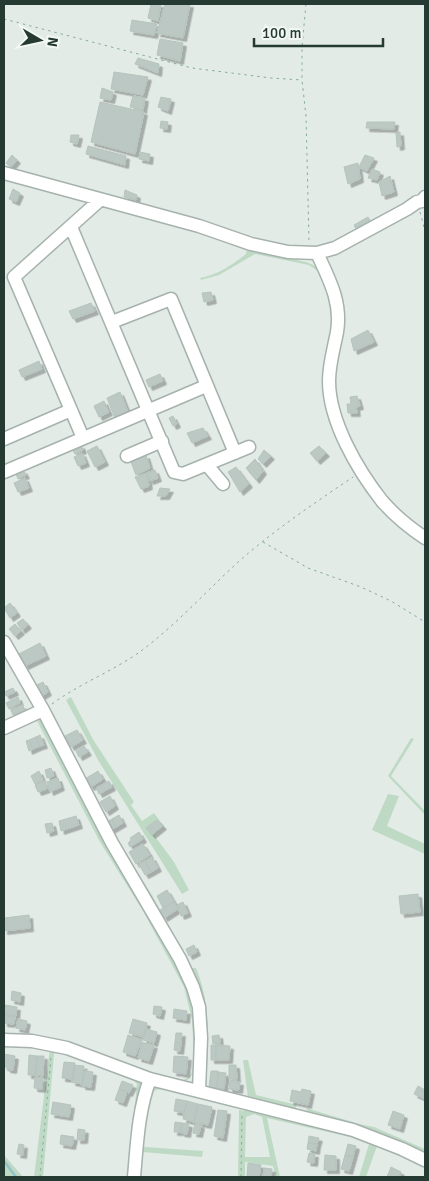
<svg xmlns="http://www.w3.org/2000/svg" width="429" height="1181" font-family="Signika,sans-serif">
<defs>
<filter id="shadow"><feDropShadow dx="3.5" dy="3.5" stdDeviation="0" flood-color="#0004"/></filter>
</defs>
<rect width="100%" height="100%" fill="#e3ebe7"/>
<path fill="#bedac4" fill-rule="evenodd" d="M204 231C230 240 256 249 282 257 300 262 307 259 325 272V281L319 272 309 265 255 254 219 275 201 280 200 278C218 275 231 265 245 255L247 251 204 234Z
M71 697 94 741 134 802 131 805 142 821 154 813 164 826 154 835 174 862 189 890 182 894 98 760 66 700Z
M36 719 40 720 42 722 103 838 179 969C189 991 212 1068 184 1082L181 1081 189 1077 192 1072 194 1057 192 1020 184 987 143 911 100 842Z
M411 738 414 739 391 776 425 811V815L388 776Z
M388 794 399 796 387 826 425 844V854L372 830Z
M124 850 153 897 192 968H196C212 1007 208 1044 206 1085L209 1089 248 1098 243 1060H248L256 1095 297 1105 294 1112 208 1091 204 1086 201 1000 122 855Z
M4 1043H17L58 1048 139 1079 142 1087 131 1177H128L137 1084 133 1080 95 1066V1063L58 1050 54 1054 43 1177H34L50 1048 30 1045 4 1046Z
M163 1086 170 1087 169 1089C164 1089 158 1089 153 1091 143 1097 143 1133 142 1145L145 1147 203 1151 202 1157 143 1152 141 1177H136L146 1098 149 1091 157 1087Z
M306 1108 359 1124 374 1127 425 1149V1154L309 1114Z
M246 1109 351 1134 425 1164V1169L387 1150 377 1146 366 1177H359L369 1144 350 1137 267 1118 280 1177H276L273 1166 245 1162V1177H238L239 1110 244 1111ZM254 1114 262 1117 270 1157H245L246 1117Z
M4 1154V1155L23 1177H4Z"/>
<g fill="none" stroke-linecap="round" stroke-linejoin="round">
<path stroke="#90c4ca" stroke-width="2.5" d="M4 1161 16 1177"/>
</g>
<path fill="#bbc8c3" stroke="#b6c4bd" filter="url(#shadow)" d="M151 4H161L158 21 148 18Z
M165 4H190L183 38 157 33Z
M132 20 157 24 154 35 130 31Z
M160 39 183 43 180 61 157 55Z
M138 58 159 64 158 73 135 64Z
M114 72 148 77 143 95 111 89Z
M102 88 113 92 111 100 100 98Z
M133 96 145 98 143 110 130 107Z
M161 97 171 99 168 111 158 107Z
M100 102 144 112 135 154 91 142Z
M161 121 168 122 167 129 160 128Z
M367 122H395L394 129 366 128Z
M400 132 401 146 397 147 396 133Z
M71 135H79L77 144 70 142Z
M88 146 126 156 125 165 86 154Z
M140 152 150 154 149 161 139 159Z
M12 155 17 160 11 167 6 163Z
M365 155 374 158 367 171 359 167Z
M358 163 360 179 348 184 344 167Z
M372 169 380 172 377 180 368 178Z
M390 176 394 192 382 196 379 182Z
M13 189 20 193 16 202 9 199Z
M125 190 137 195 136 200 124 197Z
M368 217 372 224 358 233 354 225Z
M211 292 213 300 204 302 202 293Z
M91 303 95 311 73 319 69 311Z
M368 330 374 342 354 351 351 339Z
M39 361 42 369 22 377 19 370Z
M160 374 163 381 149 387 146 380Z
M120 392 128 412 115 418 107 398Z
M357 396 360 406 356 407 357 413H348L347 404H351L350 397Z
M104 401 109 412 99 417 94 406Z
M173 416 177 424 173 426 169 418Z
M203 428 208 436 192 443 187 433Z
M81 445 83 450 75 454 72 449Z
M97 446 105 462 95 467 87 451Z
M319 446 326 453 317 461 310 453Z
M264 450 271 456 263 464 258 459Z
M82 453 86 463 78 466 74 457Z
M146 455 150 468 136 475 131 462Z
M255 459 263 471 256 480 246 468Z
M236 467 249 484 240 492 228 472Z
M23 470 26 475 18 479 16 474Z
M155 470 158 478 150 481 147 473Z
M147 473 149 486 141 489 135 477Z
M25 478 29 488 18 492 14 483Z
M160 488 170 489 166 496H157Z
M10 603 17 613 10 618 4 608Z
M23 619 28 625 22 630 17 623Z
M15 624 21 631 15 636 9 629Z
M40 643 46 656 25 666 19 654Z
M43 682 48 692 40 697 35 686Z
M13 688 15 692 6 696 4 692Z
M18 697 20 703 9 709 6 703Z
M22 705 25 710 13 715 11 710Z
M77 730 83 740 71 747 65 736Z
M40 735 44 745 40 746 36 737Z
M36 737 40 746 33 749 29 740Z
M29 740 33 749 29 751 26 741Z
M84 746 88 752 79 757 76 751Z
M51 768 54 776 47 778 45 770Z
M39 771 43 780 35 784 31 776Z
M98 771 103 779 91 787 85 779Z
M58 778 61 787 50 792 47 782Z
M45 781 47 789 38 792 35 785Z
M109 781 112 787 99 794 96 788Z
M110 796 115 806 106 812 100 802Z
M119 815 123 823 116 827 112 819Z
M76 816 79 825 61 831 59 821Z
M112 819 116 827 111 830 107 822Z
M157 820 163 826 152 835 146 828Z
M52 823 54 831 47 833 45 824Z
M139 832 143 839 130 847 128 843 131 840 130 838Z
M143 844 150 855 136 864 129 852Z
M152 857 158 868 151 872 145 861Z
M145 861 151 872 145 875 139 864Z
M167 890 174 902 163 908 157 896Z
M418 894 420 912 401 914 399 896Z
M174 902 178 909 164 918 160 910Z
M183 902 188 913 181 916 177 905Z
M29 915 30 928 4 931V918Z
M194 945 197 952 189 956 186 949Z
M12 991 21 993 20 1002 11 1000Z
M5 1005 17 1007 16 1016 4 1014Z
M154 1006 162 1007 160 1016 153 1014Z
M174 1009 187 1011 186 1020 173 1018Z
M4 1015 15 1017 14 1024 4 1023Z
M18 1019 27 1021 25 1030 16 1028Z
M133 1019 147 1023 143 1037 129 1033Z
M146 1029 157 1032 154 1043 143 1040Z
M176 1033H182L181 1043 175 1042Z
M128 1035 142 1040 135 1056 123 1052Z
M219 1035 220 1043 213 1044 212 1036Z
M175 1042 181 1043 180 1051 174 1050Z
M142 1043 154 1045 149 1061 138 1058Z
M211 1045H216V1060H211Z
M216 1045 230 1046 229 1060H216Z
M4 1054 15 1056 13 1070 7 1069V1067H4Z
M29 1055 37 1056 36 1075H28Z
M37 1056H44L43 1076 36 1075Z
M174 1056 188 1057 186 1074 173 1072Z
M64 1062 75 1063 73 1079 62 1078Z
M74 1065 84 1066 82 1084 72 1082Z
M229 1065H236L237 1079H229Z
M85 1071 93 1072 91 1087 82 1086Z
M211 1071H218L217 1088 209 1087Z
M218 1072 226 1073 224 1089 217 1088Z
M35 1077 43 1078 42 1089 34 1088Z
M230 1080 240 1082 239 1090 229 1089Z
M122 1081 133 1085 129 1093 119 1089Z
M418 1086 425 1090V1099L414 1094Z
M119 1089 127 1092 123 1103 115 1100Z
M302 1089 311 1091 308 1105 290 1101 292 1090 301 1092Z
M176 1099 187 1101 184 1113 174 1111Z
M187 1101 198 1104 194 1122 183 1119Z
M53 1102 71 1105 69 1117 51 1114Z
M198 1104 212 1107 208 1125 194 1122Z
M218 1110 227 1111 223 1138 214 1136Z
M393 1111 404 1115 400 1129 388 1125Z
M175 1122 182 1123 180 1132H174Z
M182 1123 189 1124 187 1134 181 1133Z
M195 1124 201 1125 199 1134 193 1133Z
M78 1129 85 1130 84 1140H77Z
M61 1135 74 1137 72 1146 60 1144Z
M309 1136 319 1138 317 1144 308 1143Z
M308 1143 317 1144 316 1151 307 1149Z
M19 1144 24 1145 23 1155 17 1154Z
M348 1144 356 1146 353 1157 345 1155Z
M309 1153 315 1154 314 1163 307 1162Z
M325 1155 336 1156V1170H324Z
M345 1155 353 1157 349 1171 341 1169Z
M248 1163 261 1165 259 1177H247Z
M391 1167 401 1172 399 1177H387Z
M264 1168 272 1169 271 1177H263Z"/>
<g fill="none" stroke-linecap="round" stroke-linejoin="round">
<g stroke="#a6b2ad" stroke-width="15">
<path id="minor" d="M4 173 199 226 251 244 288 252 317 253 335 248 407 209 417 202 422 201 425 197
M71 227 174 472 183 474 249 447
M317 253C329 279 342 302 337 332 334 348 329 364 329 381 329 421 357 469 382 501 394 515 410 528 425 538
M112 322 171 299 235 453
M83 438 14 277 100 200
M4 439 71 410
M127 456 162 441
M207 465 223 484
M4 472 206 386
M4 642 43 710 112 843 180 959 193 987 199 1007 201 1038 199 1091
M4 728 43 710
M4 1040 32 1041 67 1048 150 1079 353 1130 402 1149 425 1160
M134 1177C137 1144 138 1111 150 1079"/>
</g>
<path stroke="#86ab9e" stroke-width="1" stroke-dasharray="2.5 4" stroke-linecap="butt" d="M306 4 302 47V80L306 116 309 241
M4 19 192 68 271 78 302 80
M420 212 425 231
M263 542 308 568 361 587 391 601 425 622
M52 704C83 681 120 669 150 644 184 617 213 584 245 556 279 527 316 502 353 477
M40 1177 51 1057
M241 1177 242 1114"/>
<use href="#minor" stroke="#fff" stroke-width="12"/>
</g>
<rect width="429" height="1181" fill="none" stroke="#243a33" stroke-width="10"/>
<g transform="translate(40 40) rotate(99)" stroke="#f3f8f5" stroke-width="4" paint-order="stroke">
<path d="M0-4L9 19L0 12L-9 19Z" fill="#243a33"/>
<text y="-8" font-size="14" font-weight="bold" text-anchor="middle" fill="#243a33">N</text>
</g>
<path d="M254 38v8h129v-8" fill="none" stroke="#243a33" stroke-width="2.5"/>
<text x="262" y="38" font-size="15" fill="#243a33" stroke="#f3f8f5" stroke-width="4" paint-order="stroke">100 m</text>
</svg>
